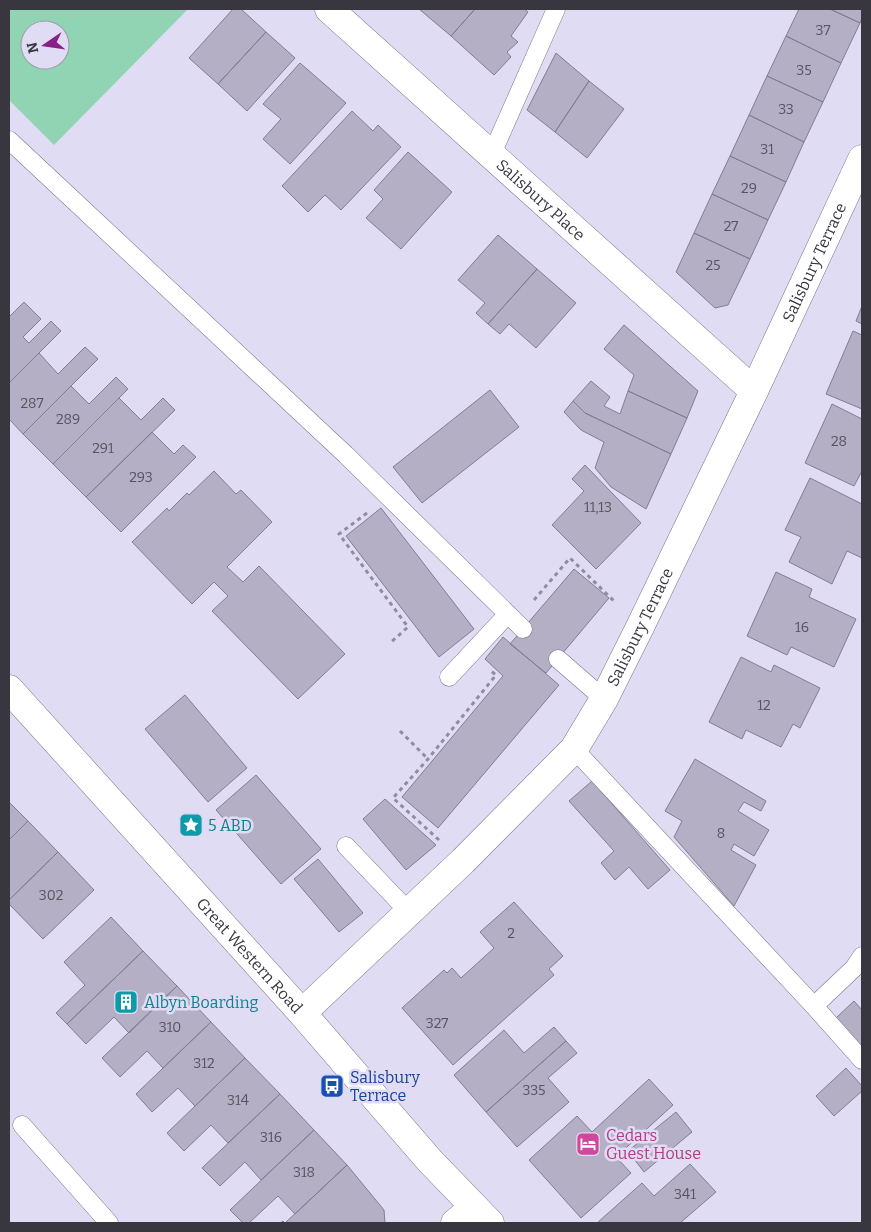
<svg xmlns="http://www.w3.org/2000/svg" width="871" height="1232" font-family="Bitter,serif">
<rect width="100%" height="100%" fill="#e0dcf3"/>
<path fill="#90d4b3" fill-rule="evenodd" d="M9 9H188L54 145 9 100ZM30 30H60V60H30Z"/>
<path fill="#b4afc5" stroke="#817d92" d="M233 9H241L266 32 218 84 189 58Z
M419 9H475L451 36Z
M475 9H524L528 12 511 36 518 42 507 52 511 57 494 75 451 36Z
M799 9H830L860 23 841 63 786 36Z
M830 9H862V18L860 23Z
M266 32 295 58 247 111 218 84Z
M786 36 841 63 823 102 767 76Z
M556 53 589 81 555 132 527 110Z
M300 63 346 103 290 164 263 139 281 119 263 104Z
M767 76 823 102 804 142 749 115Z
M589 81 624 109 587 158 555 132Z
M352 111 373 131 378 125 401 147 341 210 325 195 308 212 282 186Z
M749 115 804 142 786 182 730 156Z
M408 152 452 192 401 249 366 218 383 199 374 190Z
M730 156 786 182 768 220 712 194Z
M712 194 768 220 750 259 694 233Z
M694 233 750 259 728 305 715 308 676 272Z
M498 235 537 269 488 324 476 313 485 303 458 280Z
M537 269 576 303 536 348 509 324 500 334 488 324Z
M24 302 41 319 23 337 29 343 51 321 61 331 9 383V317Z
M862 306V324L856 321Z
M624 325 698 391 687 418 628 391 634 375 604 349Z
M853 331 862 335V409L826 394Z
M85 347 98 359 23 434 9 419V383L39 353 58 374Z
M116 377 128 389 53 464 23 434 71 386 89 404Z
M591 381 610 397 604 406 620 414 628 391 687 418 671 454 585 413 573 401Z
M490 390 519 427 422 503 393 467Z
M119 398 141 420 163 398 175 410 86 497 53 464Z
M573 401 585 413 671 454 646 509 611 487 595 468 604 442 581 430 564 412Z
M832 404 862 419V471L854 486 805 463Z
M152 432 174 454 183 445 196 457 121 532 86 497Z
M585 465 641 523 596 569 552 525 584 491 572 479Z
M214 471 236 494 241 490 272 522 227 567 243 582 259 566 345 654 298 699 212 611 228 596 214 582 192 604 132 542 167 508 169 511 187 493 189 495Z
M810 478 862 504V558L847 551 832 584 789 562 801 537 785 530Z
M381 508 474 629 439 657 346 536Z
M574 569 609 598 546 673 510 644Z
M776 572 812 589 809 597 856 619 834 667 791 647 787 655 747 636Z
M503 637 559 685 438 828 402 797 503 676 485 659Z
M741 657 771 672 774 665 820 688 800 728 793 724 781 747 746 730 742 739 709 722Z
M185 695 247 768 208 802 145 729Z
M695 759 766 801 761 811 744 802 738 811 769 830 754 856 734 844 731 850 756 865 734 906 674 837 682 821 665 811Z
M256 775 321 849 281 884 216 810Z
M592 781 670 870 648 889 629 867 615 880 601 863 614 851 569 801Z
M385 799 436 845 406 870 363 819Z
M9 802 28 821 9 840Z
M28 821 58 852 9 900V840Z
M58 852 94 890 43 939 9 904V900Z
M318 859 363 913 339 932 294 879Z
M514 902 563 956 549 969 554 975 453 1065 402 1008 444 970 447 973 452 968 461 978 494 948 480 932Z
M111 917 143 951 67 1024 56 1013 85 985 64 962Z
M143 951 177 986 129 1033 114 1017 86 1044 67 1024Z
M177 986 211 1022 163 1068 147 1051 120 1077 102 1058Z
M854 1001 862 1010V1043L860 1045 836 1018Z
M211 1022 245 1058 195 1106 178 1088 152 1112 136 1094Z
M554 1027 566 1041 486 1112 454 1075 504 1030 524 1053Z
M566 1041 577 1053 548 1078 569 1102 517 1147 486 1112Z
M245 1058 280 1094 228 1143 211 1125 184 1151 167 1133Z
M846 1068 862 1086V1091L834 1116 816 1096Z
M649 1079 673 1105 616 1157 631 1173 581 1218 529 1160 577 1116 592 1132Z
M280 1094 314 1130 261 1180 245 1162 220 1186 202 1168Z
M676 1112 692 1132 644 1172 628 1151Z
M314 1130 347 1165 295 1214 278 1196 249 1223H243L230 1210Z
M690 1164 716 1192 680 1223H597L642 1183 654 1196Z
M347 1165 384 1210 385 1223H280L283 1221 285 1223Z"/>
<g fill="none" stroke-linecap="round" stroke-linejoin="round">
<g stroke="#787488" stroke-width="19">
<path id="lane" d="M9 140 346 455 523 629
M491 156 556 9
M558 659 604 699
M449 677 508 614
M574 749 814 1006 862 1060
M346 846 409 912
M814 1006 854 968 862 956
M22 1125 109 1223"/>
</g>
<g stroke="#787488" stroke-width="29">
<g id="street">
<path id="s1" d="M329 9 754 391"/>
<path id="s2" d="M302 1013 463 861 574 749 604 699 640 627 754 391 862 159"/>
</g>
</g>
<g stroke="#787488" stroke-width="29">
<path id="secondary" d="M455 1223 474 1207"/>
</g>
<g stroke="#787488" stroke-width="29">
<g id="primary">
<path id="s3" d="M9 689 302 1013 430 1161 490 1223"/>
</g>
</g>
<path stroke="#908d9d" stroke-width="3" stroke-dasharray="4 4" stroke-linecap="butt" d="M367 513 339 534 408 627 390 643
M534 600 570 558 615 602
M400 731 428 759
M439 840 393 798 428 759 496 675 491 671"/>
<use href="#lane" stroke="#fff" stroke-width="18"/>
<use href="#street" stroke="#fff" stroke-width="28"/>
<use href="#secondary" stroke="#fff" stroke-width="28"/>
<use href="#primary" stroke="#fff" stroke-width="28"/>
</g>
<defs>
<g id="sight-square" transform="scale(1.25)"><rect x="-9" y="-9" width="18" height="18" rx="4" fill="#0f9aa8" stroke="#e0dcf3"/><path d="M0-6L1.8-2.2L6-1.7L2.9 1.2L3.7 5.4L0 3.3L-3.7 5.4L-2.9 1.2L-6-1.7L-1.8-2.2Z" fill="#fff"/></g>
<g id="building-square" transform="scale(1.25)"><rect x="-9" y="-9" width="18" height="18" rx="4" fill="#0f9aa8" stroke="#e0dcf3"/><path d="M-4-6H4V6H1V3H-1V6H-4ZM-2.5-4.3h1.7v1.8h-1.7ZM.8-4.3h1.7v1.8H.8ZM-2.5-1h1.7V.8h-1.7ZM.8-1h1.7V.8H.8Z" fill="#fff"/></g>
<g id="bus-square" transform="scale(1.25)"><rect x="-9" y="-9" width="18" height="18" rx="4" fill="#1a4fb4" stroke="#e0dcf3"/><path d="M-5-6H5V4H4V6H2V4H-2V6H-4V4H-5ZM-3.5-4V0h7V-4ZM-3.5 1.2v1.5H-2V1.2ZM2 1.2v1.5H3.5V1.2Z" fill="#fff"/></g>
<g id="hotel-square" transform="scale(1.25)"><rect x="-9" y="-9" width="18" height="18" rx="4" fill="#d1479c" stroke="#e0dcf3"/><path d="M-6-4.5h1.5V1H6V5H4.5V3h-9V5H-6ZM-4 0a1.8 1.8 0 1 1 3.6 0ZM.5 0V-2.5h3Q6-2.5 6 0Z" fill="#fff"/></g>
</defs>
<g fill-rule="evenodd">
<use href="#sight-square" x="191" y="825"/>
<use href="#building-square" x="126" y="1002"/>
<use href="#bus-square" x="332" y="1086"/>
<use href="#hotel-square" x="588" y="1144"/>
</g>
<g text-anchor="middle" stroke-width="5" stroke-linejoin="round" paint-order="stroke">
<g font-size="14" fill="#575460">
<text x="823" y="35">37</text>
<text x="804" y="75">35</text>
<text x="786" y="114">33</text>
<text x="767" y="154">31</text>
<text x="749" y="193">29</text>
<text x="731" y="231">27</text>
<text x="713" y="270">25</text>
<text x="32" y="408">287</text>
<text x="68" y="424">289</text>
<text x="839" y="446">28</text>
<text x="103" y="453">291</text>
<text x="141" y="482">293</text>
<text x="598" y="512">11,13</text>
<text x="802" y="632">16</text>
<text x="764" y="710">12</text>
<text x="721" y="838">8</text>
<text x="51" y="900">302</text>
<text x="511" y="938">2</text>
<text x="437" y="1028">327</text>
<text x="170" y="1032">310</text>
<text x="204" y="1068">312</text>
<text x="534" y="1095">335</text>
<text x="238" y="1105">314</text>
<text x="271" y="1142">316</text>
<text x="304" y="1177">318</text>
<text x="685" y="1199">341</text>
</g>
<g font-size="16" fill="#38363f" stroke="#e0dcf3">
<text dy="6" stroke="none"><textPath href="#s1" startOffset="285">Salisbury Place</textPath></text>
<text dy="6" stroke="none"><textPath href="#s2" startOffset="922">Salisbury Terrace</textPath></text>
<text dy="6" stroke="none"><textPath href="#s2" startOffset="518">Salisbury Terrace</textPath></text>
<text dy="6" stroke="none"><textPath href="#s3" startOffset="359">Great Western Road</textPath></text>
</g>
<g font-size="16" fill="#0d838f" stroke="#e0dcf3" text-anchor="start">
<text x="208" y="831">5 ABD</text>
<text x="144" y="1008">Albyn Boarding</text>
</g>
<g font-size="16" fill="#164399" stroke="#e0dcf3" text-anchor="start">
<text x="350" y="1083">Salisbury<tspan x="350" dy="18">Terrace</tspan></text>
</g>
<g font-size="16" fill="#b23c85" stroke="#e0dcf3" text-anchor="start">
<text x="606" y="1141">Cedars<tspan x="606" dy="18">Guest House</tspan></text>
</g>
</g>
<rect width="871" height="1232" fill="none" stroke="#38363f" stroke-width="20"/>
<g transform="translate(45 45) rotate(257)"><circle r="24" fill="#e0dcf3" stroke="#9d9aab"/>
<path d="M0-4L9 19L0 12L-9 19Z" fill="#892085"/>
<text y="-8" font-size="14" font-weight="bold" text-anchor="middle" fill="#38363f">N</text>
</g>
</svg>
